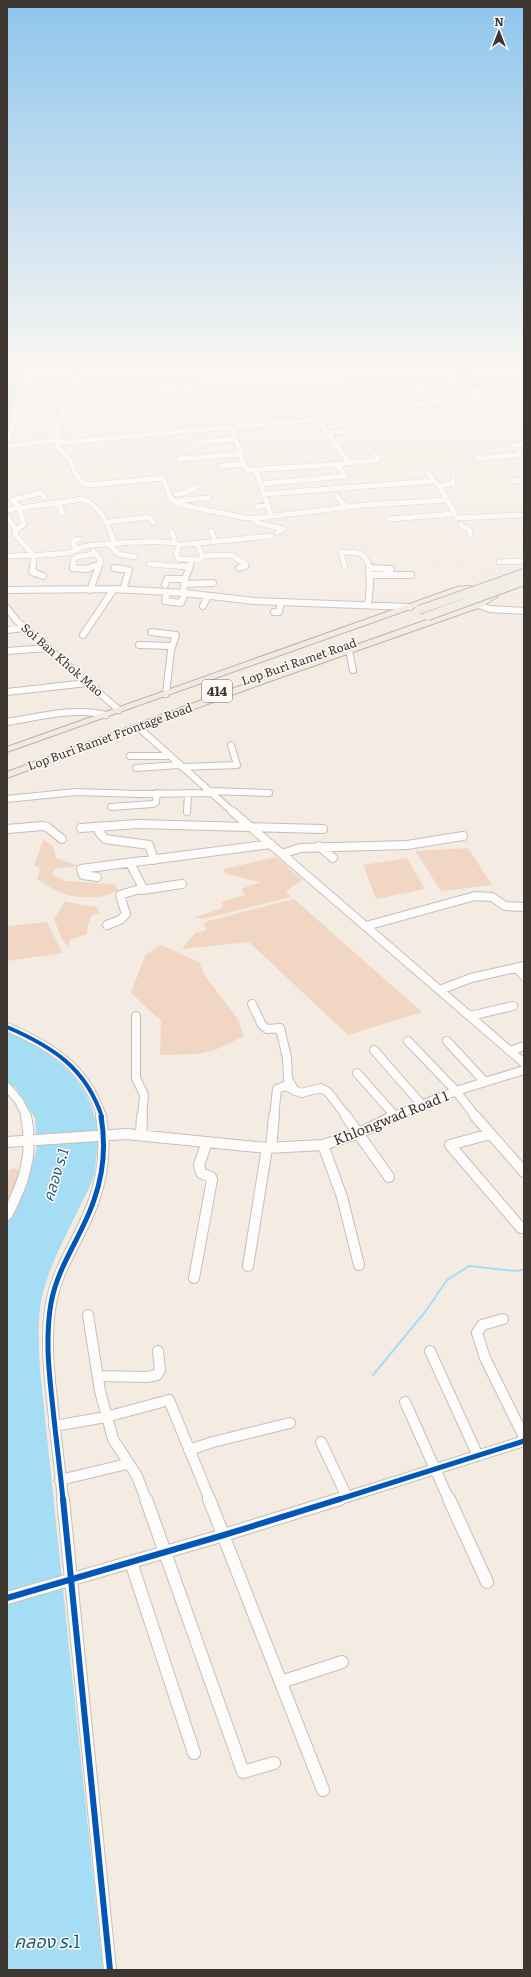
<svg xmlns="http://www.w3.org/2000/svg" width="531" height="1977" font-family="Literata,'Noto Sans Thai',serif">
<rect width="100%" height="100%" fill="#f4ebe3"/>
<path fill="#f1d7c3" d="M42 839 53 846 56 858 79 866 54 869 52 874 65 881 114 884 118 890C105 899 79 899 64 894 55 891 45 884 37 879L40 869 34 865 43 841Z
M468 848 492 885 441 891 415 851Z
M276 857 302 880 286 891 291 897 203 919 194 917 221 909 223 905 220 902 245 895 241 889 260 882 223 873 224 869Z
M407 858 425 889 376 899 363 865Z
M294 899 422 1012 348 1035 249 942 182 949 195 933 206 930 204 922Z
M65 901 80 905 97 907 100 914 92 915 88 924 87 934 70 940 68 948 61 937 54 919Z
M47 922 63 953 7 961V926Z
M161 945 199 962 205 976 238 1019 244 1036 215 1050 197 1054 160 1055 161 1021 131 993 145 955Z
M13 1168 19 1170 16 1185 7 1202V1171Z"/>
<path fill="#a5def4" d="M7 372H24L7 419Z
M449 372H471L489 387 469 389Z
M7 1030C62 1056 107 1094 96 1160 95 1166 95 1173 93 1178 90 1188 84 1197 80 1206 68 1232 53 1258 45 1286 36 1312 39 1343 40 1370L103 1970H7V1222L27 1185 37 1146 35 1118 15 1087 7 1082Z"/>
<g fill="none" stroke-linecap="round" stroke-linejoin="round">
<path stroke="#a5def4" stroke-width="2" d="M373 1375 425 1312 447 1280 469 1266 515 1271 524 1270"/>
<path stroke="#a5def4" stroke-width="3.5" d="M61 382 81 372"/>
<g stroke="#c6bfb9" stroke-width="6">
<path id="minor-far4" d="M337 378 341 383 332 385 336 391 363 390 376 409 482 397 478 391 466 389 446 372
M337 378 336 375 338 374 362 372
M399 388 402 392H407L460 384
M63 394 186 389 191 385 337 378
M175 397 189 396 186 389
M313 420 320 422 348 462 344 464 248 470 245 468 232 427Z
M328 433 348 431
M58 440V447L71 462 75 473 83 484 91 485 163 478 170 497 178 504 246 518H258L365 505 448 500
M197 440 203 442 237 439
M7 442 33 372
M58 443 232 427
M7 446 58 440V422L63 409 61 386 88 372
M477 458 519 455 520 453 514 445 524 444
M179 459 241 454
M347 463 378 460 375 454
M221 466 244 464
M256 470 271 516
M427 472 441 489 457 518 524 515
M514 481 524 480
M261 484 345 476 337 464
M439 486 453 484V479
M7 489V491
M176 494 184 493 196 487
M264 494 434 481
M336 495 346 507
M176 503 184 500 209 498
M57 504 61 508 62 513
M257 507 268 505
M7 510 83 499C103 508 108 525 115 544
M7 517 14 527
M253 519 258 523 283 529 277 533
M389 519 454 514
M108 522 149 517 154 523
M461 525 470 531V535
M211 531 215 540
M172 532 175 542
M110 545 118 554 135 557
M179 545 176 555 179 559 199 560 203 556 196 543
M76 550 73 543 74 540 79 539
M93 551 101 560 98 567
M7 556C24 555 56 556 71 552 75 551 78 548 82 547 96 544 170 538 179 545L271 536
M203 556 231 555 246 564 245 567H242
M499 562 524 561
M149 564 189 567
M33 567 34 555 15 535 16 530 24 524 19 507 12 500 40 493 45 497
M73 567 74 559 76 557 94 554
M91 567 100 564
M189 567 191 563
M345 567 341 552C356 552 365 551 369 567"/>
</g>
<g stroke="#c6bfb9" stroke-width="8">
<path id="minor-far3" d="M33 566 32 572 43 576
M73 566V568L87 569 94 566
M182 566 189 567
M114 568 129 570 123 590
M239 568 245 566
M369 568 391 569
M370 575H411
M184 584 213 583
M165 585 167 579H185
M7 590 114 589 185 593 254 601 410 607
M90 590 99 566
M167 592 165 601 181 603 185 593
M183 593 185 579 190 566
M368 605 370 585 369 566
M478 605 490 609 524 611
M203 606 208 596
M7 608 17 621 119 710
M274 612H279L281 602
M7 630 25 628
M151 632 176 635 171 650 166 694
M83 635 114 589
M139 645 172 646
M7 651 48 648
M349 651 353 670
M7 692 87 683
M7 722C39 717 74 707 106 715
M138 727 233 812
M130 756H170
M182 767 237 765 231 745
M136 768 179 765
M210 791 269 793
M7 799 76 792 139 794 213 793
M111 807 153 804 156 802 157 793
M187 812 188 793"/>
</g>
<g stroke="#c6bfb9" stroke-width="10">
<path id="minor-far2" d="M232 811 524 1063
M103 827 99 832 105 839 149 845 154 860
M81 828 138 824 323 829
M7 829 43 826 47 827 62 839
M319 846 333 858
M282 854 300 848 407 845 463 836
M97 877 83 875 81 869 271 844
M142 890 182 884
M107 925 120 920 126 914 120 895 143 888 130 863
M366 926 475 896 492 897 505 906 524 907
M517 968 524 976
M440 990 471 978 524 966
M252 1004 262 1025 267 1029 280 1028 287 1058 288 1079 295 1091
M136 1016V1078L144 1095 142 1117
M470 1016 513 1006
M7 1027C53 1047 86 1068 102 1117
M408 1041 456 1091 476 1117
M447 1041 485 1082
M374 1050 422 1105
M510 1051 524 1046
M357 1073 395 1116
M7 1087 19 1101 27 1117
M274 1117 277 1089 285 1086 301 1093 321 1088 328 1092 347 1117
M392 1117 456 1091 524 1070"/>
</g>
<g stroke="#c6bfb9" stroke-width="12">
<path id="minor-far1" d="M346 1116 389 1177
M475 1116 524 1172
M490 1134 450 1145 521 1228 524 1227
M141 1135 142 1116
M7 1142 126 1134 267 1148 323 1145 359 1133 394 1116
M323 1145 342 1197 359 1265
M271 1148 274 1116
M7 1215C24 1183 34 1153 26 1116
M248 1266 267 1148
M194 1278 212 1180 211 1177 201 1173 199 1165 207 1142
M88 1315 100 1391 113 1439 137 1476 146 1500
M503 1319 482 1325 477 1333 485 1358 524 1437
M430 1351 478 1456
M99 1376 147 1377 157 1375 160 1370 158 1351
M405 1402 449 1500
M54 1426 106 1417 169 1400 210 1500
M321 1442 347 1497
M189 1450 213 1442 290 1423
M60 1480 127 1464
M63 1500C60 1469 56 1439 53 1409 49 1373 45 1339 51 1303 58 1265 82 1236 94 1200 104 1172 106 1145 101 1116
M337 1500 524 1441"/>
</g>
<g stroke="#c6bfb9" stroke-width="14">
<path id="minor" d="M63 1499 110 1970
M146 1499 243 1772 274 1763
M209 1499 323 1790
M449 1499 487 1582
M131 1562 194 1753
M7 1598 224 1535 340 1499
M281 1682 342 1662"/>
</g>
<g stroke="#bfb0a4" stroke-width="2">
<path id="major" d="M469 586 485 589 497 597 481 607 262 684 7 778V772L256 680 475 603 488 597 478 591H461L7 752V747L457 587Z"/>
</g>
<use href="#minor-far4" stroke="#fdfcfb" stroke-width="5"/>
<use href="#minor-far3" stroke="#fdfcfb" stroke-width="6"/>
<use href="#minor-far2" stroke="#fdfcfb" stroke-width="8"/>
<use href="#minor-far1" stroke="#fdfcfb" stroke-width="10"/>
<use href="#minor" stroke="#fdfcfb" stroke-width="12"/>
<use href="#major" fill="#f1eae4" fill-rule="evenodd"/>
<path stroke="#d8d6d4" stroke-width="1" stroke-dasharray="1 2.5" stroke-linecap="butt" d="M7 475 128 506 257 531 386 551 524 578"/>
<g stroke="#bfb0a4" stroke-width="10" stroke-linecap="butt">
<path id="major-bridge" d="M419 610 524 573
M428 616 524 581"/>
</g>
<use href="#major-bridge" stroke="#f1eae4" stroke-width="8"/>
<g stroke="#fdfaf7" stroke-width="6">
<path id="cycleway-far2" d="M7 1027C53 1047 86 1068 102 1117"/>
</g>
<g stroke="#fdfaf7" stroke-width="8">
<path id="cycleway-far1" d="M63 1500C60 1469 56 1439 53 1409 49 1373 45 1339 51 1303 58 1265 82 1236 94 1200 104 1172 106 1145 101 1116
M337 1500 524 1441"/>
</g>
<g stroke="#fdfaf7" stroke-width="8">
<path id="cycleway" d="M63 1499 110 1970
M7 1598 224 1535 340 1499"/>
</g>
<use href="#cycleway-far2" stroke="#0057b8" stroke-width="4"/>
<use href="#cycleway-far1" stroke="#0057b8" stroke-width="5"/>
<use href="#cycleway" stroke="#0057b8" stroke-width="6"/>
</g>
<linearGradient id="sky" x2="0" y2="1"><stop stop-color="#8dc5ed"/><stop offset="0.57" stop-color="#faf6f2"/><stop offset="1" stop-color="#faf6f2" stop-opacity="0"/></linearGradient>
<rect width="531" height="648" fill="url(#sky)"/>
<g text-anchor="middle" stroke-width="3" stroke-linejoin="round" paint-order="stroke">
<g font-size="12" fill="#3d3631" stroke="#fdfaf7">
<text transform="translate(62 660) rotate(41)" y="4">Soi Ban Khok Mao</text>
<text transform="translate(299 662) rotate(-19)" y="4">Lop Buri Ramet Road</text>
<text transform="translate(110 737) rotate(-20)" y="4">Lop Buri Ramet Frontage Road</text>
</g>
<rect fill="#fdfaf7" stroke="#77716c" stroke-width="1" x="202" y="680" width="30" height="22" rx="3"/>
<g font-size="13" font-weight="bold" fill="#3d3631">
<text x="217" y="696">414</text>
</g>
<g font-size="14" fill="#3d3631" stroke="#fdfaf7">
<text transform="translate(391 1118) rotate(-22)" y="5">Khlongwad Road 1</text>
</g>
<g font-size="15" font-style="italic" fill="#1b5f76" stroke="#fdfaf7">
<text transform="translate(56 1175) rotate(-73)" y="5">คลอง ร.1</text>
</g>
<g font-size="18" font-style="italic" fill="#1b5f76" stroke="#fdfaf7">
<text x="47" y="1948">คลอง ร.1</text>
</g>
</g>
<rect width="531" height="1977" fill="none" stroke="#3d3631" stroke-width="16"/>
<g transform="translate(499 32)" stroke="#fdfaf7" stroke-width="3" paint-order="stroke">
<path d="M0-3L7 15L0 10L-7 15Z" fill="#3d3631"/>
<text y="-6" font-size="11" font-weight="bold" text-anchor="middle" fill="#3d3631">N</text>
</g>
</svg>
